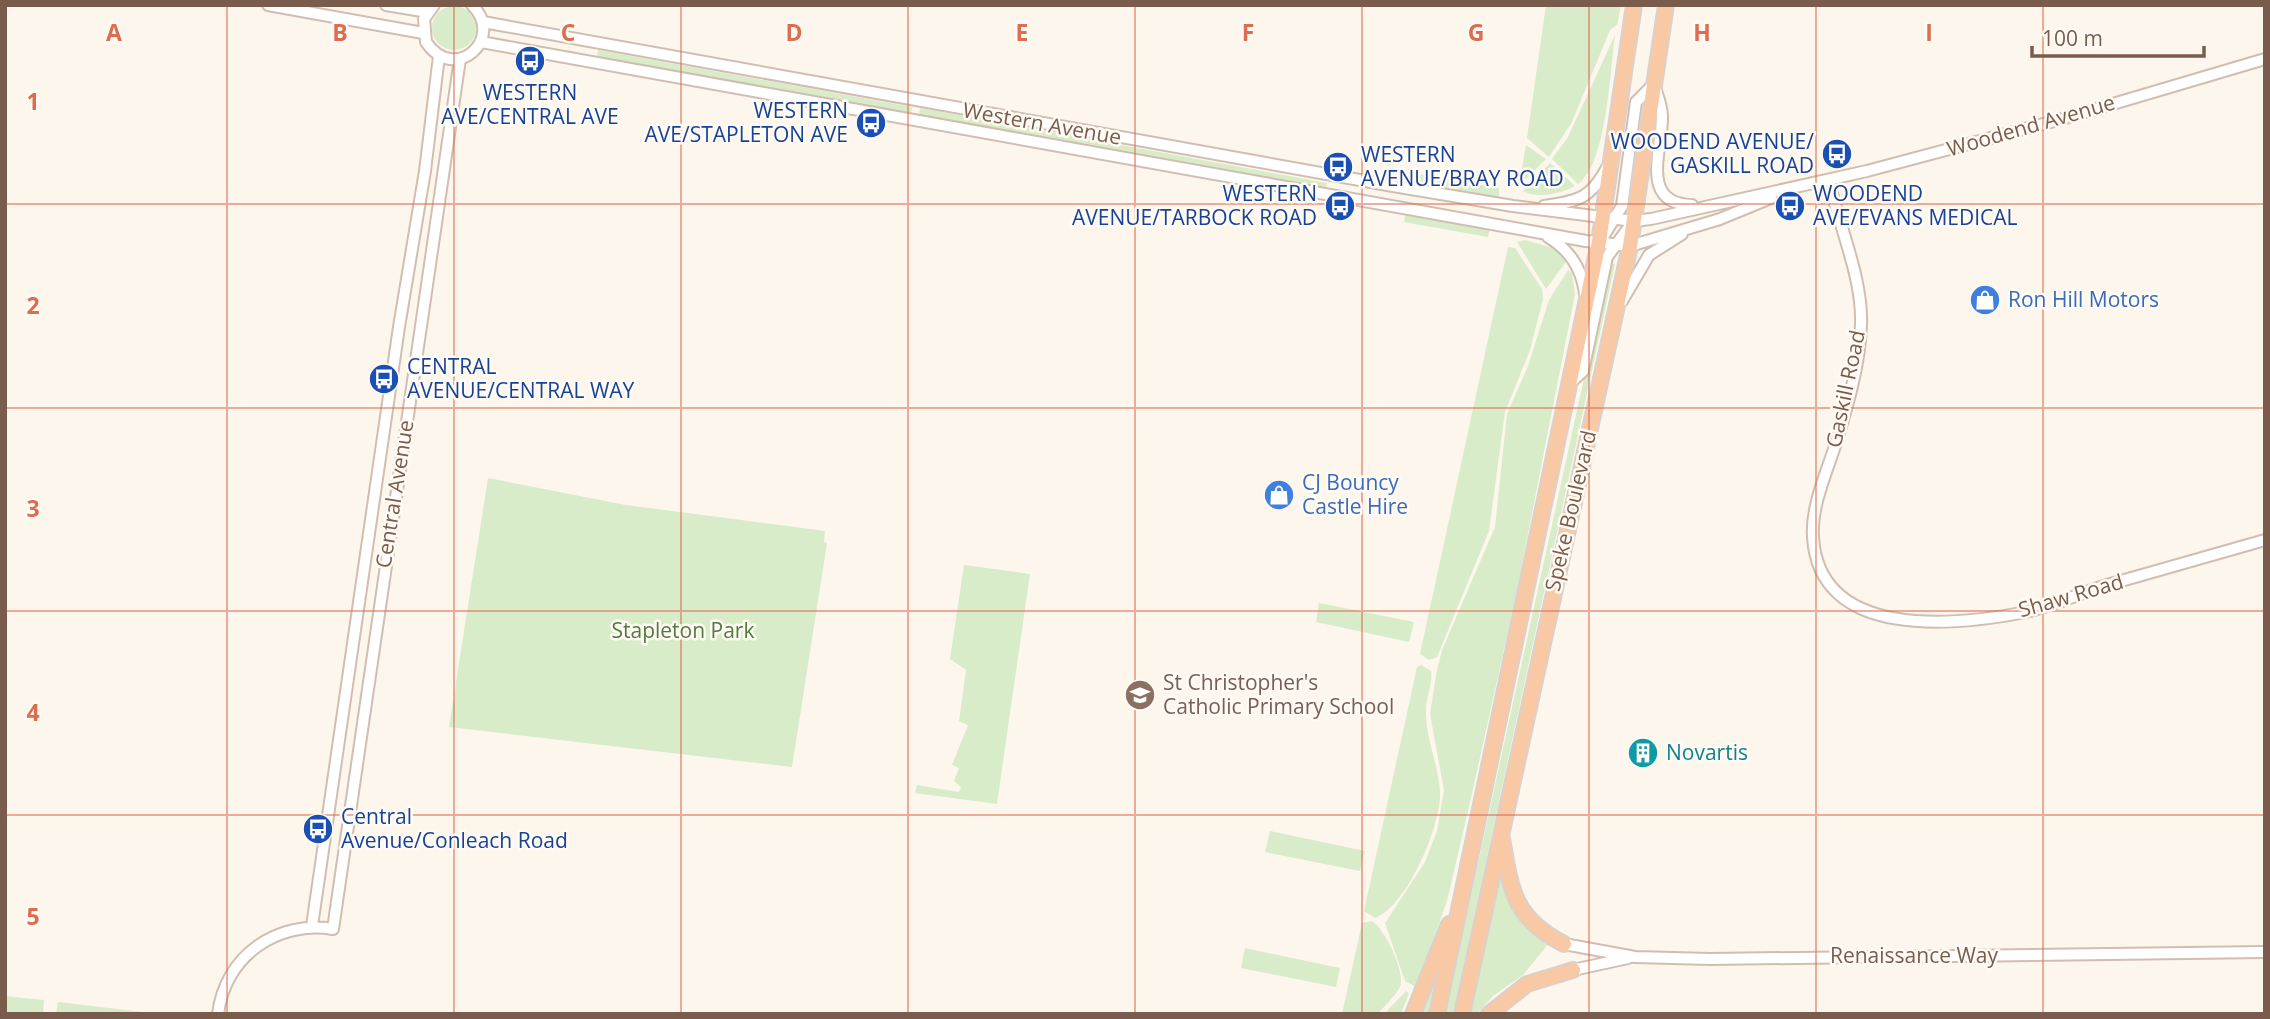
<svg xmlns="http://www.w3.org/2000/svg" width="2270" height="1019" font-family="'Open Sans',sans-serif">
<rect width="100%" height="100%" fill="#fdf6ec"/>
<path fill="#d8ecc9" d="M1546 5H1621L1617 25 1610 30 1572 122 1549 157 1527 138Z
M432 28a22 22 0 1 1 44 0a22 22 0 1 1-44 0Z
M1615 35C1610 70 1607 164 1578 184L1552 159 1568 137Z
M598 50 912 107 911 114 597 57Z
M920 108 1327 183 1326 188 919 115Z
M1526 145 1546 159 1526 179H1520Z
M1550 163 1575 186C1561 194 1537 199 1523 191Z
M1411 173 1499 188V197L1411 181Z
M1405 214 1490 229 1488 237 1404 222Z
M1525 240 1556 249 1566 262 1546 289 1517 242Z
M1508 247 1515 248 1542 289 1543 299 1530 350 1505 412 1489 531 1437 657 1429 660 1420 654Z
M1609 264H1615L1453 1014H1445Z
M1568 270 1572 273 1575 294 1515 600 1469 807 1447 901 1416 987 1405 981 1385 923 1425 862 1437 831 1444 790 1430 714 1436 675 1442 650 1495 527 1507 414 1528 366 1549 300Z
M488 478 626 505 825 531 824 542 827 543 792 767 449 727Z
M964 565 1030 574 997 804 915 793 917 785 959 792 961 787 954 781 959 768 952 765 968 725 959 721 966 670 950 659Z
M1319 603 1414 622 1409 642 1316 622Z
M1421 665 1431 671C1433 685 1425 699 1426 713 1426 740 1439 766 1440 793 1441 826 1407 906 1375 918L1364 911 1417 667Z
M1270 831 1365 851 1360 871 1265 852Z
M1498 873 1518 916 1550 942 1523 975 1493 996 1477 1014H1467Z
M1372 921C1385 929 1406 973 1400 987 1395 997 1384 1006 1378 1014H1342L1362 923Z
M1245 948 1340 968 1336 987 1241 968Z
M1445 954 1432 1014H1419Z
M1406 991 1409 993 1401 1014H1384Z
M5 996 44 1000 43 1014H5Z
M58 1002 160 1014H56Z"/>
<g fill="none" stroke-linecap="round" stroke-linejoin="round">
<g stroke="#d1beb0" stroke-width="14">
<path id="tertiary" d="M268 5 423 33
M386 5 428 12
M434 5 424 19 426 42C455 85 506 38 472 5
M483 22 1393 186 1513 206 1634 221 1651 219 1867 171 2062 119 2265 59
M481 42 1586 241 1630 246 1720 219 1771 198
M1829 181C1839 226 1863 279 1861 325 1860 366 1846 411 1834 449 1825 476 1811 508 1813 537 1819 640 1954 626 2026 612 2054 606 2080 593 2107 585 2159 570 2212 555 2265 540
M1544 206C1580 201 1591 198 1608 166
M1548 237C1570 250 1582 269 1585 294
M1601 240 1622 206 1636 102 1654 84C1657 94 1662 106 1662 116 1663 149 1638 204 1692 205
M1622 301 1649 255 1682 234
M1570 383 1583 371 1607 257 1632 223
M312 926 399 327 425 171 439 56
M1564 944 1635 957 1710 959 2265 952
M1573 970 1628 958
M218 1014C225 956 277 920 333 929L460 59"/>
</g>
<g stroke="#dad1cd" stroke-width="18">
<path id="trunk" d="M1502 838C1511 890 1513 918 1564 944
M1413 1014 1449 924
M1437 1014 1599 242 1634 5
M1462 1014 1630 246 1666 5
M1489 1014 1527 984 1573 970"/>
</g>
<use href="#tertiary" stroke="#fff" stroke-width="10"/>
<use href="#trunk" stroke="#f9c8a4" stroke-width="14"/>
</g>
<path fill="none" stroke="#dc6d51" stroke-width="2" stroke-opacity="0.55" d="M227 5V1014M454 5V1014M681 5V1014M908 5V1014M1135 5V1014M1362 5V1014M1589 5V1014M1816 5V1014M2043 5V1014M5 204H2265M5 408H2265M5 611H2265M5 815H2265"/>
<defs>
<g id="bus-disc" transform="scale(1.575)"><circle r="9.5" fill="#1a4fb4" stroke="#fffaf3"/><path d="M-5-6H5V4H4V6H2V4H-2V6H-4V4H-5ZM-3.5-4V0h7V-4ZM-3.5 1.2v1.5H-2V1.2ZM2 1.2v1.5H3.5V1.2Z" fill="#fff"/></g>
<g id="shop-disc" transform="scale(1.575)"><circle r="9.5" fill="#3f7fe0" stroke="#fffaf3"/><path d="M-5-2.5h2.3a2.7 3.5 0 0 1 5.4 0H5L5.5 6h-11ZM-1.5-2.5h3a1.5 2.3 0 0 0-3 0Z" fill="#fff"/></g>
<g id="school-disc" transform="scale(1.575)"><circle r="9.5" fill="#8d6e63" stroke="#fffaf3"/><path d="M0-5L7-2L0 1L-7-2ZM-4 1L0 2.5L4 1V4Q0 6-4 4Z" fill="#fff"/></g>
<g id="building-disc" transform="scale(1.575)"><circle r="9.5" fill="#0f9aa8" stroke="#fffaf3"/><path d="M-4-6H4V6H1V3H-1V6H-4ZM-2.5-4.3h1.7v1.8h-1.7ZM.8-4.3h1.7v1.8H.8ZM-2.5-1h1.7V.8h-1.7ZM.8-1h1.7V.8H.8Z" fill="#fff"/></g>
</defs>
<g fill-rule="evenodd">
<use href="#bus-disc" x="530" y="61"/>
<use href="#bus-disc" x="871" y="123"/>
<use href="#bus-disc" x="1837" y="154"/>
<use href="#bus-disc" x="1338" y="167"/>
<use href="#bus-disc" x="1340" y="206"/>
<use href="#bus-disc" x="1790" y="206"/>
<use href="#shop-disc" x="1985" y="300"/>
<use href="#bus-disc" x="384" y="379"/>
<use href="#shop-disc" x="1279" y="495"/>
<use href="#school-disc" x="1140" y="695"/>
<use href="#building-disc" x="1643" y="753"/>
<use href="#bus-disc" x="318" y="829"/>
</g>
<g text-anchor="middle" stroke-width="5" stroke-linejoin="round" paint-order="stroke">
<g font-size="21" fill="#164399" stroke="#fffaf3" text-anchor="start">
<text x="530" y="100" text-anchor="middle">WESTERN<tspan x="530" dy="24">AVE/CENTRAL AVE</tspan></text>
<text x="848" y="118" text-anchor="end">WESTERN<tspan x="848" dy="24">AVE/STAPLETON AVE</tspan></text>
<text x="1814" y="149" text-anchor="end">WOODEND AVENUE/<tspan x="1814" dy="24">GASKILL ROAD</tspan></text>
<text x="1361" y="162">WESTERN<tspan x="1361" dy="24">AVENUE/BRAY ROAD</tspan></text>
<text x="1317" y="201" text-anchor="end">WESTERN<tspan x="1317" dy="24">AVENUE/TARBOCK ROAD</tspan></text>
<text x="1813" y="201">WOODEND<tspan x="1813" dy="24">AVE/EVANS MEDICAL</tspan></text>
<text x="407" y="374">CENTRAL<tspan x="407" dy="24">AVENUE/CENTRAL WAY</tspan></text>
<text x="341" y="824">Central<tspan x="341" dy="24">Avenue/Conleach Road</tspan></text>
</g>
<g font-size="21" fill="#7a5c4d" stroke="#fffaf3">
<text transform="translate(1042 124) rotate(10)" y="7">Western Avenue</text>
<text transform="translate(2031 126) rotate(-16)" y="7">Woodend Avenue</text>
<text transform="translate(1846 389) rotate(-78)" y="7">Gaskill Road</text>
<text transform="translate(395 494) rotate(-81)" y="7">Central Avenue</text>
<text transform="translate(1571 511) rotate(-77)" y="7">Speke Boulevard</text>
<text transform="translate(2071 596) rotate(-16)" y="7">Shaw Road</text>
<text x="1914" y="963">Renaissance Way</text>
</g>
<g font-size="21" fill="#366cbe" stroke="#fffaf3" text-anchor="start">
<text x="2008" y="307">Ron Hill Motors</text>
<text x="1302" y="490">CJ Bouncy<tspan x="1302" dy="24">Castle Hire</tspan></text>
</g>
<g font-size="21" fill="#537a41" stroke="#fffaf3">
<text x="683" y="638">Stapleton Park</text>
</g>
<g font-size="21" fill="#785e54" stroke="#fffaf3" text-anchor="start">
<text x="1163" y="690">St Christopher's<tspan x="1163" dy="24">Catholic Primary School</tspan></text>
</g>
<g font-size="21" fill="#0d838f" stroke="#fffaf3" text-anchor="start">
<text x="1666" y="760">Novartis</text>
</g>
</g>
<g font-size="23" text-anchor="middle" font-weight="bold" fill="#dc6d51" stroke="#fffaf3" stroke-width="5" stroke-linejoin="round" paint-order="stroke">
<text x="114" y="41">A</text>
<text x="340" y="41">B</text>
<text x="568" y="41">C</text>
<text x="794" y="41">D</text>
<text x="1022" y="41">E</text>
<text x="1248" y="41">F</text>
<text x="1476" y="41">G</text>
<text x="1702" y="41">H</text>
<text x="1929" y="41">I</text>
<text x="33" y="110">1</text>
<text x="33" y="314">2</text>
<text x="33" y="517">3</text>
<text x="33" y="721">4</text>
<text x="33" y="925">5</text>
</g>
<rect width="2270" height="1019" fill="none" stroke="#7a5c4d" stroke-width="14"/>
<path d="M2032 46v10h172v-10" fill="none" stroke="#7a5c4d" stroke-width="3.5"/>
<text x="2042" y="46" font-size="21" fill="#7a5c4d" stroke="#fffaf3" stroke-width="5" paint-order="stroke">100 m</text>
</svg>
